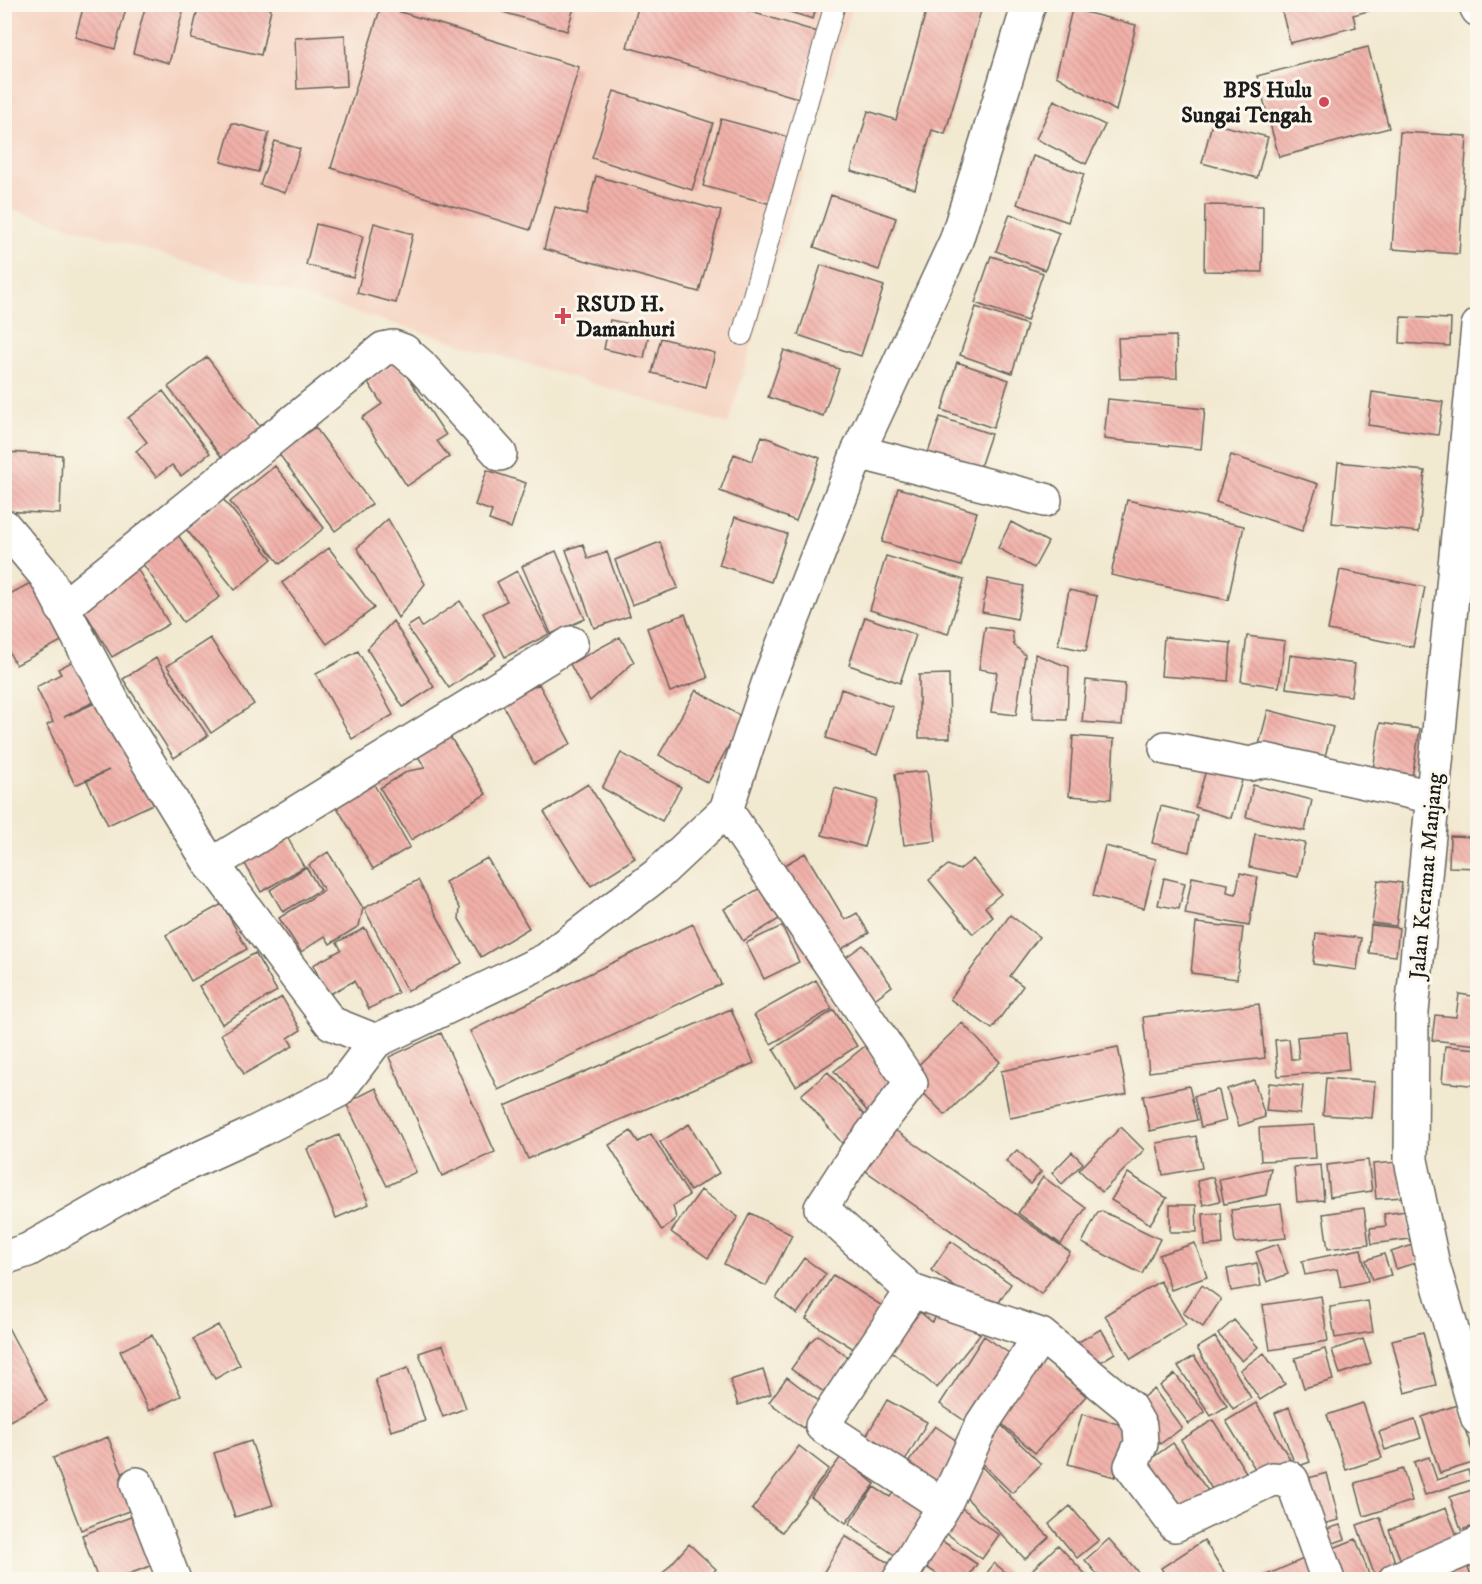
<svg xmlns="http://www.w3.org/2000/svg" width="1482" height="1584" font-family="'IM FELL DW Pica',serif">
<defs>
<pattern id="building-back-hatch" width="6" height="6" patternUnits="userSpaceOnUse" patternTransform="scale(1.5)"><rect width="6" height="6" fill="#f1b0a9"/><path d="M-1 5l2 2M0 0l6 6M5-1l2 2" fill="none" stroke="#ce9791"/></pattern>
</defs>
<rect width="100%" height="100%" fill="#fbf7ec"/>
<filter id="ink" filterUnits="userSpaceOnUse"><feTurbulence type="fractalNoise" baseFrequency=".0167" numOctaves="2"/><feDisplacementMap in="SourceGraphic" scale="12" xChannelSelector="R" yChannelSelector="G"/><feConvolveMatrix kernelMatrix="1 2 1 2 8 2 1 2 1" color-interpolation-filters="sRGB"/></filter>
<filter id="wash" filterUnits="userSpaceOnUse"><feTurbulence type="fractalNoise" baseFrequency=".008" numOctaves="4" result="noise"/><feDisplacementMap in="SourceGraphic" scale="24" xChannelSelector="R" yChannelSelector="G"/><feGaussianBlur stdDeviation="1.35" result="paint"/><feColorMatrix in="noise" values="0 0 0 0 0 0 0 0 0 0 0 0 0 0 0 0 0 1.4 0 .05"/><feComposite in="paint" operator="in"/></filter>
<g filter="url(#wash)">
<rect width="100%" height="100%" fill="#f2e9d1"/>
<path fill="#f5d3c1" d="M4 5H853L728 424 5 207Z"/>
<g id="blocks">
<path fill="url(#building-back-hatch)" d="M146 4H185L169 63 133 53Z
M199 4H254L271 9 261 55 191 39Z
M476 4H575L567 31Z
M639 4H725L818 32 798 98 627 47Z
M764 4H817L813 19Z
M928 4H983L945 134 932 130 915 189 851 171 868 111 896 120Z
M1280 4H1370L1372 10 1353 15 1356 27 1290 43Z
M84 5H127L115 49 75 37Z
M381 6 579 67 530 230 331 168Z
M1072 9 1136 25 1116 111 1056 76Z
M345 35 347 86 297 89 295 38Z
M1368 47 1389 128 1279 157 1257 76Z
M614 91 713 123 692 190 592 158Z
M1054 100 1105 125 1086 164 1036 139Z
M721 119 788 137 771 204 703 186Z
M232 123 269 133 258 172 221 162Z
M1212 123 1268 137 1257 178 1202 163Z
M1400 132 1467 136 1459 254 1392 249Z
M275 141 300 149 285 193 260 185Z
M1033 156 1084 174 1068 222 1017 204Z
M596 176 721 211 699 292 544 249 555 207 586 215Z
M831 195 896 218 879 270 814 247Z
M1205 205 1263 206 1262 272 1204 271Z
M1010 214 1059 233 1045 270 996 251Z
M374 223 413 234 396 303 357 293Z
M316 224 363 236 353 277 306 265Z
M991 256 1043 273 1027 321 975 303Z
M821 265 884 286 861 356 798 335Z
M976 307 1027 325 1012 373 960 355Z
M1401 317 1451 319 1450 346 1400 343Z
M610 320 650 328 644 358 604 349Z
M1176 336 1177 378 1120 379 1118 338Z
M661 338 715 353 706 387 652 373Z
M784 350 839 369 823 416 768 397Z
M207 357 265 433 226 463 168 387Z
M397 361 446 435 437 441 449 457 407 486 362 418 382 404 367 381Z
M957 362 1009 380 993 428 942 410Z
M163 391 210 453 181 476 172 465 156 477 136 451 147 442 128 418Z
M1372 392 1443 402 1438 435 1368 425Z
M1108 399 1205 409 1201 449 1104 439Z
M940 417 991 434 975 482 924 465Z
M315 427 372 504 335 531 279 454Z
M762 436 820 458 796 521 720 491 734 454 752 461Z
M4 452 62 455 60 514 4 511Z
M1231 455 1318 484 1302 531 1216 502Z
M1338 462 1425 471 1419 532 1332 523Z
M275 466 324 528 280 564 230 502Z
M487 470 526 483 511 528 489 520 492 511 475 505Z
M898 488 977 512 961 566 882 542Z
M223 499 272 559 235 590 186 529Z
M1127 500 1244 526 1228 600 1111 575Z
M735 517 787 534 771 582 719 565Z
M388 519 425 584 398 618 357 548Z
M1011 522 1048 542 1034 568 998 548Z
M176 532 220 597 183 622 138 557Z
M660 542 678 588 632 605 615 560Z
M583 544 588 559 607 552 630 616 594 628 566 550Z
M329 548 374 608 327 644 282 583Z
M556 551 585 619 551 634 522 566Z
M886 556 964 580 948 634 870 610Z
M137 568 169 624 112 657 79 602Z
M1340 570 1425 587 1413 647 1328 630Z
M517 571 549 634 505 657 483 613 507 601 497 582Z
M38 579 69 637 16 665 4 643V597Z
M988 579 1024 586 1017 619 982 612Z
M1069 590 1097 596 1086 651 1058 645Z
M460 601 496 655 449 688 407 627 418 620 422 627Z
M685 614 708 678 670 692 647 628Z
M865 617 916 635 900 683 849 665Z
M393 621 434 687 403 707 367 649Z
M985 627 1012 631 1014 645 1025 655 1016 715 991 712 997 672 979 669Z
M1247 636 1285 641 1279 687 1241 681Z
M620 637 634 662 590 701 570 664Z
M1164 637 1231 643 1228 681 1161 676Z
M210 638 254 704 211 733 167 666Z
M358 651 393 715 352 739 316 674Z
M1035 654 1069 667 1067 720 1032 719Z
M1290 655 1355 664 1351 696 1286 688Z
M81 657 101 698 64 717 104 699 153 804 108 825 87 781 109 770 75 785 47 725 53 722 36 687 61 674 58 669Z
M156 658 208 736 174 758 123 679Z
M949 674 950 738H919V675Z
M1086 680 1125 684 1122 725 1082 722Z
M539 684 571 744 534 764 502 703Z
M841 689 893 707 877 755 826 738Z
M696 690 744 718 708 783 659 755Z
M1268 710 1333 727 1322 767 1259 745Z
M1380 723 1420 729 1412 777 1373 770Z
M447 732 486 794 411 840 380 788 408 771 425 768 415 751Z
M1073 736 1114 739 1111 799 1069 796Z
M621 753 681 787 662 821 602 788Z
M1207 767 1243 777 1231 818 1195 807Z
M927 771 936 841 904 845 895 774Z
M372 781 410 847 373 869 334 802Z
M588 784 635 858 591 886 544 812Z
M1253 785 1312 800 1305 831 1246 817Z
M835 788 877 800 864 847 822 835Z
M1161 806 1197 815 1189 852 1152 843Z
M283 830 304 867 261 892 240 855Z
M1255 834 1305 843 1298 877 1249 867Z
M1450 836 1478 837V868L1449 867Z
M1105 846 1156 859 1144 908 1093 896Z
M328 852 363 908 359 926 330 944 325 936 301 952 279 918 324 890 309 865Z
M805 853 845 920 857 913 869 933 811 967 759 880Z
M487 858 529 928 481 957 459 919 460 908 445 882Z
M973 859 1001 894 985 907 993 917 973 934 929 880 948 865 959 870Z
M306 867 320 890 283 912 270 890Z
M1240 873 1258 877 1249 926 1185 914 1192 877 1228 884 1227 892 1236 894Z
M1164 878 1185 883 1179 909 1158 905Z
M418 880 462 963 407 991 364 908Z
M1378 880 1402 883 1396 926 1372 923Z
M760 888 779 919 743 941 724 909Z
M222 904 247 949 191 981 166 935Z
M1010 915 1039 937 1010 976 1023 986 992 1029 950 999Z
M1196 923 1243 928 1237 979 1191 973Z
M693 924 721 984 498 1090 470 1031Z
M1371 925 1399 928 1396 956 1369 953Z
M782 926 799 962 764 979 746 943Z
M365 928 398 993 369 1009 354 981 328 995 313 965 341 950 337 942Z
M1316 933 1361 938 1357 970 1313 964Z
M863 945 892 986 861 1009 832 967Z
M255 953 277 991 222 1024 199 986Z
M816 980 832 1009 771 1044 754 1015Z
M1459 994 1478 997V1045L1432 1040 1435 1015 1456 1017Z
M282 997 301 1030 288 1038 293 1046 244 1074 221 1034Z
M1259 1004 1265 1058 1149 1072 1143 1017Z
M731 1009 754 1063 528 1159 505 1106Z
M834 1010 857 1046 796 1086 773 1049Z
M962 1023 1000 1062 945 1115 907 1076Z
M441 1033 495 1152 442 1176 389 1057Z
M1346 1033 1349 1070 1278 1076 1275 1040 1289 1039 1291 1059H1299L1297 1037Z
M865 1046 912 1104 882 1129 834 1071Z
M1445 1046 1478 1049V1086L1442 1082Z
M1118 1047 1127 1094 1010 1118 1001 1071Z
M828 1072 880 1134 853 1156 801 1095Z
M1326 1078 1375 1082 1372 1118 1323 1115Z
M1254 1080 1265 1117 1239 1126 1227 1089Z
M1269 1083 1303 1086 1300 1114 1266 1111Z
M1189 1086 1197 1120 1150 1131 1143 1096Z
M376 1088 416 1172 387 1186 346 1103Z
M1217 1090 1219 1091 1226 1121 1201 1127 1194 1096Z
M689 1124 719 1173 690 1191 660 1142Z
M1314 1125 1316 1158 1261 1161 1259 1128Z
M1121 1127 1144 1150 1102 1192 1079 1170Z
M892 1128 1070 1252 1041 1294 863 1169Z
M631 1131 638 1142 651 1134 689 1195 673 1206 676 1218 662 1231 609 1145Z
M339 1135 369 1204 336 1218 307 1149Z
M1196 1136 1202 1168 1163 1175 1157 1143Z
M1017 1150 1041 1172 1030 1184 1006 1161Z
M1072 1152 1083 1163 1062 1184 1052 1173Z
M1368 1160 1372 1191 1330 1197 1327 1165Z
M1400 1162 1403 1197 1376 1199 1373 1164Z
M1321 1165 1324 1200 1297 1202 1294 1167Z
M1271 1168 1266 1195 1224 1204 1219 1179Z
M1128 1173 1167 1198 1150 1224 1111 1200Z
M1043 1177 1086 1208 1061 1244 1018 1213Z
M1213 1177 1220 1201 1203 1205 1197 1181Z
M701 1190 738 1217 708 1258 671 1232Z
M1281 1204 1286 1238 1235 1243 1231 1210Z
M1170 1205H1196L1197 1232H1170Z
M1364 1208 1369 1244 1328 1249 1323 1214Z
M1102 1211 1160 1239 1142 1274 1082 1243 1098 1212Z
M1406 1211 1410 1239 1372 1244 1370 1228 1386 1226 1384 1214Z
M750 1213 792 1235 766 1286 724 1264Z
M1221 1213 1223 1244 1205 1246 1203 1214Z
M951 1241 1011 1284 992 1313 931 1270Z
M1195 1243 1207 1277 1171 1290 1159 1255Z
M1278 1244 1288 1274 1267 1282 1256 1252Z
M1413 1245 1418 1262 1396 1269 1391 1252Z
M1361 1249 1368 1281 1341 1287 1337 1269 1305 1275 1302 1261Z
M1384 1254 1391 1275 1372 1280 1366 1260Z
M804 1258 826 1274 797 1314 776 1298Z
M1257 1263 1261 1286 1231 1291 1227 1269Z
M833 1275 884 1307 857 1351 806 1319Z
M1160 1281 1186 1325 1131 1359 1105 1315Z
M1202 1285 1221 1299 1203 1327 1183 1313Z
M1321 1296 1328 1341 1270 1350 1263 1305Z
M1368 1301 1373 1332 1335 1338 1330 1307Z
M945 1305 980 1334 937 1388 890 1350 920 1312 932 1322Z
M4 1320 47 1401 4 1424Z
M1234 1320 1258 1347 1242 1361 1218 1334Z
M218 1325 240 1365 215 1379 193 1339Z
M1101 1329 1115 1353 1089 1369 1075 1344Z
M1423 1332 1436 1385 1405 1393 1392 1340Z
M152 1335 181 1396 149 1411 120 1351Z
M818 1335 849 1358 824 1392 791 1369 811 1341Z
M984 1336 1019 1360 974 1427 940 1404Z
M1215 1337 1251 1398 1233 1409 1197 1348Z
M1363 1339 1371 1363 1340 1374 1332 1350Z
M443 1345 466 1408 443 1417 419 1353Z
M1325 1349 1333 1380 1304 1388 1295 1358Z
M1264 1353 1285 1384 1260 1400 1240 1370Z
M1194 1356 1227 1406 1211 1416 1178 1366Z
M1043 1358 1086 1396 1035 1453 992 1415Z
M408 1368 425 1421 391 1431 375 1379Z
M763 1370 771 1394 738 1405 730 1380Z
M1175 1374 1205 1412 1189 1424 1160 1386Z
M787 1377 821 1403 803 1428 769 1402Z
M1154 1389 1182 1428 1160 1444 1132 1405Z
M887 1400 927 1422 896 1477 856 1454Z
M1256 1403 1293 1464 1263 1482 1226 1421Z
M1363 1403 1382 1458 1346 1470 1327 1415Z
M1457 1405 1476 1462 1440 1473 1422 1417Z
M1289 1407 1310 1462 1296 1467 1275 1413Z
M1082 1414 1129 1427 1115 1477 1068 1464Z
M1213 1420 1249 1477 1217 1497 1181 1440Z
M1415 1420 1421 1438 1385 1450 1379 1432Z
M1000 1424 1041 1464 1012 1493 971 1453Z
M935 1426 970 1450 935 1500 900 1474Z
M108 1437 136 1508 81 1530 53 1458Z
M251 1441 273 1505 235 1517 214 1453Z
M1173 1443 1212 1496 1180 1520 1141 1466Z
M799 1446 829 1469 782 1532 752 1509Z
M841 1457 875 1484 846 1523 811 1497Z
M1429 1457 1437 1480 1468 1470 1471 1480 1425 1495 1414 1462Z
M982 1467 1049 1537 1025 1559 959 1490Z
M1403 1469 1412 1501 1364 1516 1355 1483Z
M1327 1473 1339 1520 1314 1526 1301 1480Z
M898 1485 932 1509 899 1558 849 1524 874 1487 890 1497Z
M1475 1489 1478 1495V1525L1461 1530 1450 1497Z
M956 1504 999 1535 982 1559 939 1528Z
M1070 1506 1099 1540 1077 1558 1049 1524Z
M1446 1508 1458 1538 1401 1561 1389 1530Z
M139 1514 158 1563 113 1580H98L82 1535Z
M1380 1517 1399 1574 1384 1580H1376L1357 1525Z
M1340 1525 1345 1539 1322 1547 1317 1532Z
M933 1535 977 1564 966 1580H946L917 1561Z
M845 1536 900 1570 894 1580H829L822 1575Z
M1109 1539 1145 1580H1102L1085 1560Z
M1356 1539 1371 1580H1333L1323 1552Z
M1204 1540 1229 1580H1168L1161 1568Z
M689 1544 716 1569 707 1580H657Z
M1058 1545 1091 1580H1039L1031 1571Z
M1308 1557 1318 1580H1255Z
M1465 1560 1473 1580H1420Z
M994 1563 1015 1580H982Z"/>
</g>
</g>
<g filter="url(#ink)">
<use href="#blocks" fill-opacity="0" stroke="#67645b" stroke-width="1.5"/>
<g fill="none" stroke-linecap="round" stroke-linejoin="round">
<g stroke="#67645b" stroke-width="22">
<path id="service" d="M742 335 835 4"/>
</g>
<g stroke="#67645b" stroke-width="36">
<path id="minor" d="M858 452 1045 500
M4 526 46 576 123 721 211 865 222 877 331 1023 376 1041 546 960 658 874 726 810 771 675 858 452 956 241 1029 4
M62 608 383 349 393 347 404 351 420 365 500 454
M1166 748 1250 764 1265 760 1433 797
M726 810 911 1083 856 1154 821 1208 912 1291 1041 1335 1129 1407 1140 1426 1141 1444 1131 1466 1175 1525 1272 1479 1284 1480 1288 1477 1292 1480 1328 1580
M211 865 571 643
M4 1258 28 1250 145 1183 248 1136 338 1091 376 1041
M912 1291 822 1426 944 1506
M137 1484 174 1580
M899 1580 944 1506 982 1424 1041 1335
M1395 1580 1478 1544"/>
</g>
<g stroke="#67645b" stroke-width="36">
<path id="tertiary" d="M1478 326 1412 1012 1411 1160 1433 1265 1478 1419"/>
</g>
<g stroke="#67645b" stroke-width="36">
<path id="primary" d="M1475 4 1478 10"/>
</g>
<use href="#service" stroke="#fff" stroke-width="20"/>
<use href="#minor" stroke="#fff" stroke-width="33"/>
<use href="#tertiary" stroke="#fff" stroke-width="33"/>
<use href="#primary" stroke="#fff" stroke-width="33"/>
</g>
</g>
<g fill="#d1495b" stroke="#fbf7ec" stroke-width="2">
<circle cx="1324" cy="102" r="6"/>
<path d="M560 307h6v6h6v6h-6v6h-6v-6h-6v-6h6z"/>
</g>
<g text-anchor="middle" stroke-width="6" stroke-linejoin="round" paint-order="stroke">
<g font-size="22" font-weight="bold" fill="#1c1c1c" stroke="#fbf7ec" text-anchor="end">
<text x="1312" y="97">BPS Hulu<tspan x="1312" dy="25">Sungai Tengah</tspan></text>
<text x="576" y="311" text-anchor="start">RSUD H.<tspan x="576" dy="25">Damanhuri</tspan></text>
</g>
<g font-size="22" fill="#1c1c1c" stroke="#fbf7ec">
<text transform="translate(1425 876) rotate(-85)" y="8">Jalan Keramat Manjang</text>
</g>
</g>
<rect width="1482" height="1584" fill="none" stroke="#fbf7ec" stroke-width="24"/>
</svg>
